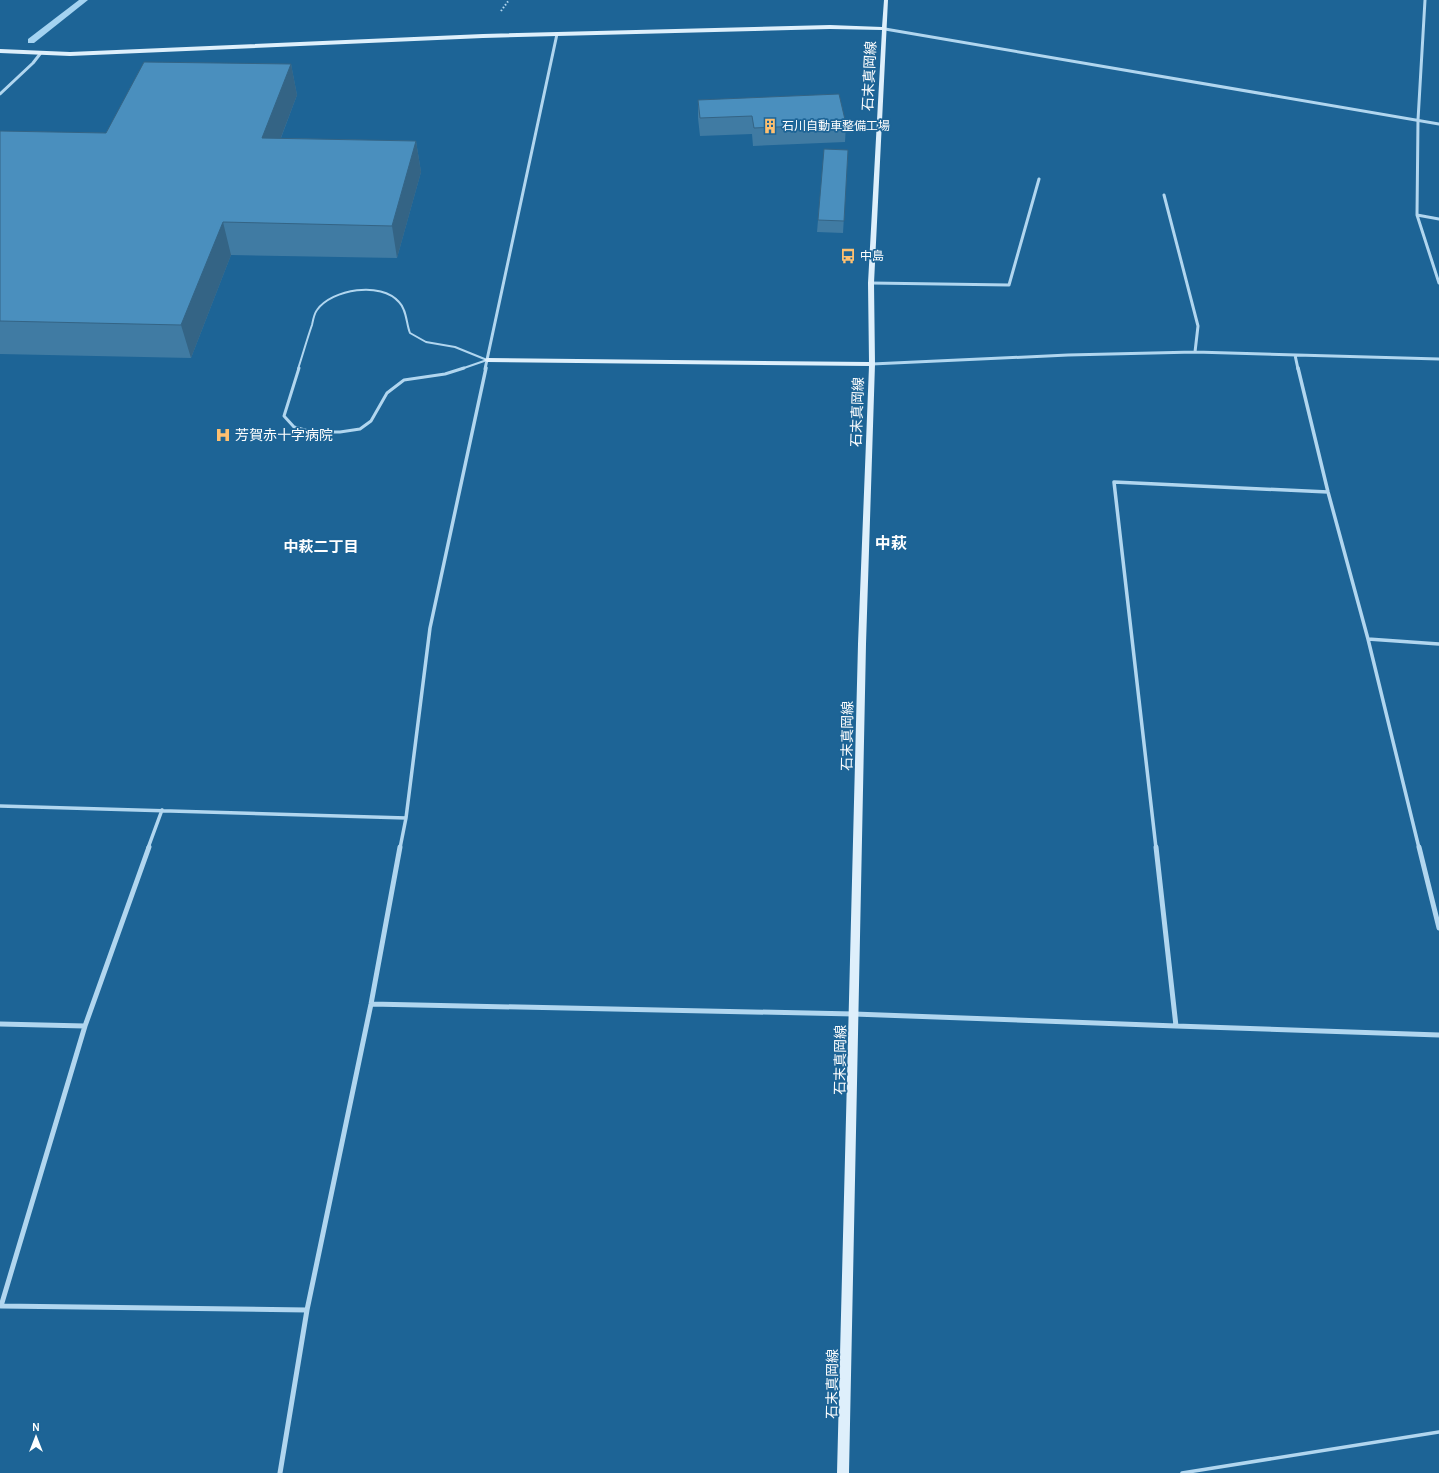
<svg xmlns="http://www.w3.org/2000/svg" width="1439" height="1473" font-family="Karla,'Noto Sans JP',sans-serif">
<rect width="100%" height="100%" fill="#1d6496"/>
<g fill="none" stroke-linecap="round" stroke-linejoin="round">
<path fill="#a4d3f1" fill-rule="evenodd" d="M79 0H88L34 43H28V39Z"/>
<path stroke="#b1d6ef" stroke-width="2" stroke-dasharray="1.5 2" stroke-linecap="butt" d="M501 11 509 0"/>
<path stroke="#b1d6ef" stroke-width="2" d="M298 369C303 354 307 339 312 325 313 320 314 314 317 310 332 289 381 281 399 302 407 310 406 323 410 333L426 342 455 347 487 360 461 369"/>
<path stroke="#b1d6ef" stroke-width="3" d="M299 368 284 416 294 427 312 432H340L360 429 371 421 387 393 404 380 445 374 464 368"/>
<path stroke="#b1d6ef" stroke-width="3.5" d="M1182 1473 1439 1432"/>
<path stroke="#b1d6ef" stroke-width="3" d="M1425 0 1418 120 1417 215 1439 283
M885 29 1439 124
M0 94 33 63 40 54
M1164 195 1198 326 1195 352
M1417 215 1439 219
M871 283 1009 285 1039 179
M1295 355 1298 369
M872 364 1068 355 1195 352 1439 359
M485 369 557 34"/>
<path stroke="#b1d6ef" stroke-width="3.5" d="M1298 368 1328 492 1368 639 1419 848
M1368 639 1439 644
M0 806 406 818
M148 848 162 810
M400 848 406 818 430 628 486 368
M1156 848 1114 482 1328 492"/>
<path stroke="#b1d6ef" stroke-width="5" d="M149 847 85 1026 1 1306 307 1310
M1419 847 1439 928
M371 1004 854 1014 1176 1026 1156 847
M0 1024 85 1026
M1176 1026 1439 1035
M280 1473 307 1310 371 1004 400 847"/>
<path fill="#deeffb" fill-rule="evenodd" d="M884 0H888L874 283 875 364 866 644 849 1473H837L858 644 869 366 487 362 484 360 487 358 869 362 868 283 882 30 830 29 483 38 70 56 0 53V49L70 52 483 34 830 25 882 27Z"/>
</g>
<path fill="#407ba3" d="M291 64 297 95 281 138 416 141 421 172 397 258 231 255 191 358 0 354V131L106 133Z
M698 100 846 124 845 142 753 146 752 134 700 136 698 118Z
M848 150 843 233 817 232 818 220Z"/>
<path fill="#346485" d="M291 64 297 95 269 169 262 138Z
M416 141 421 172 397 258 392 226Z
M223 222 231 255 191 358 181 325Z"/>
<path fill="#4a8fbe" stroke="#346485" d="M144 62 291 64 262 138 416 141 392 226 223 222 181 325 0 321V131L106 133Z
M839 94 846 124 754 128 752 116 700 118 698 100Z
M824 149 848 150 844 221 818 220Z"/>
<defs>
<g id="building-bare" transform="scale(1.2)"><path d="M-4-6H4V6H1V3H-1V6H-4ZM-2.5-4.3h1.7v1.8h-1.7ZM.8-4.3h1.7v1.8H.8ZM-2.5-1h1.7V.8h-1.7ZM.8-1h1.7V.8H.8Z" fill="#fec070" stroke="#1d6496" stroke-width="2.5" paint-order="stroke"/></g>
<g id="bus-bare" transform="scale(1.2)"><path d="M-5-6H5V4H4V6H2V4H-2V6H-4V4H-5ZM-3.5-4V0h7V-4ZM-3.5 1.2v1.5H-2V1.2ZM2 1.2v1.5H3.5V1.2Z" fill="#fec070" stroke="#1d6496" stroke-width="2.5" paint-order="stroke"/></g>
<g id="hospital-bare" transform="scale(1.2)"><path d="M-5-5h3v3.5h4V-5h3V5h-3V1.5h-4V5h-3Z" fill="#fec070" stroke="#1d6496" stroke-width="2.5" paint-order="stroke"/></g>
</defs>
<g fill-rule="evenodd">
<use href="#building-bare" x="770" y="126"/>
<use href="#bus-bare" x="848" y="256"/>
<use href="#hospital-bare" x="223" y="435"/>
</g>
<g text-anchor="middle" stroke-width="3.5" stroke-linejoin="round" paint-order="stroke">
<g font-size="12" fill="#fff" stroke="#1d6496" text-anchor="start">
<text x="782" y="130">石川自動車整備工場</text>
<text x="860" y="260">中島</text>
</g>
<g font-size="14" fill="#fff" stroke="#1d6496">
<text transform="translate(869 76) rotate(-87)" y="5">石末真岡線</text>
<text transform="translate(857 412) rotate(-88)" y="5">石末真岡線</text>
<text transform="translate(847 736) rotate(-89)" y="5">石末真岡線</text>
<text transform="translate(840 1060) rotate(-89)" y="5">石末真岡線</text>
<text transform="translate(832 1384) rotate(-89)" y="5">石末真岡線</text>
</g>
<g font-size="14" fill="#fff" stroke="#1d6496" text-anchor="start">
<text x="235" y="440">芳賀赤十字病院</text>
</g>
<g font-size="15" font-weight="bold" fill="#fff" stroke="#1d6496">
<text x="321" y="552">中萩二丁目</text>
</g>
<g font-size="16" font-weight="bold" fill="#fff" stroke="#1d6496">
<text x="891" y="549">中萩</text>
</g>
</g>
<g transform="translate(36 1437)" stroke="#1d6496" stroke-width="3" paint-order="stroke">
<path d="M0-3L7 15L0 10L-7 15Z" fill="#ffffff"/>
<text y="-6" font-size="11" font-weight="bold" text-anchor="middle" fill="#ffffff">N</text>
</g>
</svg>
